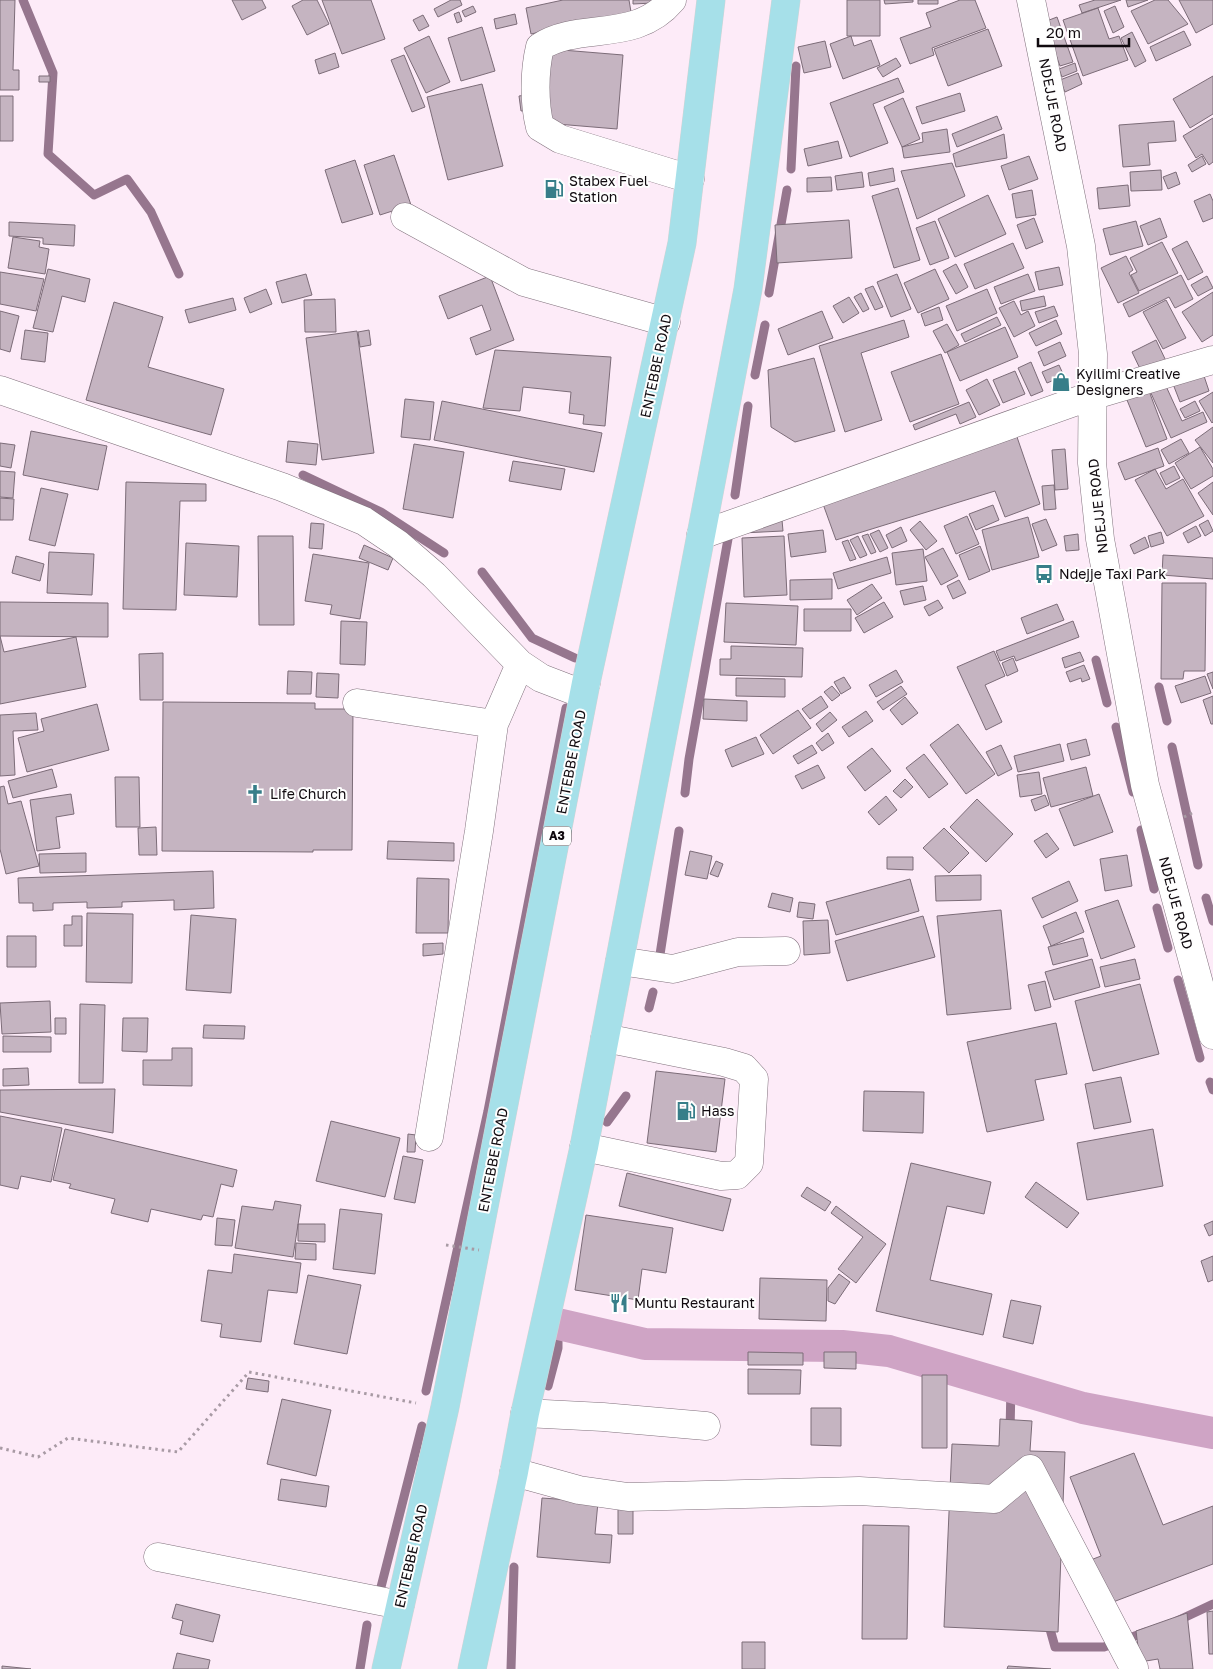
<svg xmlns="http://www.w3.org/2000/svg" width="1213" height="1669" font-family="'Golos Text',sans-serif">
<rect width="100%" height="100%" fill="#fdebf8"/>
<g fill="none" stroke-linecap="round" stroke-linejoin="round">
<path stroke="#96768e" stroke-width="9" d="M23 0 53 73 48 154 94 195 127 179 151 212 179 274
M791 169 796 66
M769 293 787 190
M755 375 765 325
M303 475 381 512 444 553
M735 495 748 406
M482 572 532 638 575 658
M1096 660 1107 703
M1159 687 1167 721
M1116 727 1133 792
M1172 747 1198 865
M685 793 689 759 728 539
M1141 830 1154 889
M1206 898 1213 921
M1157 908 1168 948
M659 961 679 831
M1178 980 1200 1058
M649 1008 653 992
M1210 1082 1213 1090
M607 1122 626 1096
M548 1386 558 1348V1315
M426 1391 488 1111 566 708
M1010 1431 1011 1387
M380 1591 422 1426
M1177 1621 1213 1604
M1048 1622 1055 1647H1104L1146 1632
M360 1669 367 1625
M511 1669 514 1567"/>
<path stroke="#cfa4c5" stroke-width="32" d="M558 1324 645 1344 842 1346 889 1351 1083 1408 1213 1433"/>
</g>
<path fill="#c5b4c1" stroke="#7c6c78" d="M0 0H15L13 70H19V90H0Z
M232 0H262L266 8 242 20Z
M303 0H317L329 24 307 35 292 6Z
M322 0H371L385 39 342 54Z
M451 0H460L462 5 438 17 434 9Z
M563 0H629L631 12 531 34 526 8Z
M633 0H653V3L633 4Z
M847 0H880V36H847Z
M884 0H913V2L885 4Z
M918 0H938V4H918Z
M960 0H975L986 28 932 48 934 55 910 64 900 38 931 27 926 13Z
M1095 0H1121L1082 13 1079 5Z
M1126 0H1148L1128 7Z
M1155 0H1168L1188 24 1148 44 1131 11Z
M1179 0H1213V24L1196 33Z
M473 6 476 12 465 17 462 11Z
M1115 6 1124 27 1113 33 1104 11Z
M1098 8 1109 39 1119 36 1128 60 1083 76 1063 20Z
M459 12 462 21 457 23 454 14Z
M515 14 517 24 496 29 494 19Z
M423 15 429 26 419 31 413 20Z
M1057 17 1073 62 1060 66 1044 22Z
M482 27 495 71 461 81 448 38Z
M988 29 1002 66 948 86 934 49Z
M1184 31 1191 45 1156 61 1150 47Z
M1132 32 1146 61 1135 67 1121 38Z
M429 36 450 82 426 93 404 48Z
M851 36 854 46 871 40 880 65 843 79 830 44Z
M825 41 831 67 804 73 798 47Z
M550 49 623 55 617 129 545 123Z
M335 53 339 67 319 74 315 60Z
M404 55 425 107 412 112 391 60Z
M896 58 901 66 883 77 877 68Z
M1075 63 1077 71 1062 77 1059 69Z
M1078 73 1082 84 1065 92 1060 80Z
M39 76H50V82H39Z
M1213 76V114L1190 128 1173 99Z
M898 78 904 92 873 104 888 143 850 157 830 103Z
M482 84 503 166 448 180 427 97Z
M960 93 965 111 922 124 916 107Z
M534 94 536 109 521 111 519 96Z
M0 96H13V141H0Z
M903 98 920 139 902 147 884 107Z
M997 116 1002 129 957 147 952 134Z
M1213 118V162L1209 165 1202 154 1196 158 1183 136Z
M1174 121 1176 141 1148 143 1150 165 1123 167 1119 125Z
M947 129 950 152 904 158 902 147 923 142 922 133Z
M1004 134 1007 158 956 167 953 154Z
M838 141 842 158 808 166 804 149Z
M394 155 411 205 380 215 364 165Z
M1029 156 1038 179 1009 190 1001 166Z
M1202 156 1206 164 1192 172 1188 165Z
M355 160 373 214 342 223 325 170Z
M952 163 965 196 917 219 901 171Z
M893 168 895 181 870 186 868 173Z
M1161 170 1162 190 1131 191 1130 172Z
M862 172 864 187 837 190 835 176Z
M1176 172 1180 184 1168 189 1163 177Z
M831 177 832 191 807 192V178Z
M1128 185 1130 206 1099 209 1097 188Z
M898 188 920 260 894 268 872 196Z
M1032 190 1036 215 1016 218 1012 194Z
M1210 194 1213 201V218L1203 222 1194 201Z
M988 195 1006 234 955 257 938 219Z
M1034 218 1043 242 1026 249 1017 225Z
M1160 218 1167 237 1148 245 1140 226Z
M849 220 852 258 777 263 775 225Z
M935 221 949 258 930 265 916 228Z
M1136 221 1143 246 1110 255 1103 229Z
M9 222 75 225 74 246 43 244V238L9 236Z
M13 237 40 241 39 247 49 249 45 274 8 268Z
M1187 241 1203 272 1188 280 1172 249Z
M1162 242 1178 273 1139 291 1131 275 1137 272 1130 258Z
M1013 243 1024 268 975 289 964 264Z
M1126 256 1133 270 1129 273 1139 293 1118 303 1101 268Z
M956 264 968 287 956 294 943 271Z
M1059 267 1063 285 1039 290 1035 272Z
M48 269 90 279 85 302 62 296 53 332 33 328Z
M935 269 949 299 918 313 904 283Z
M0 272 44 279 36 311 0 304Z
M306 274 312 295 282 303 276 282Z
M897 274 911 309 891 317 877 282Z
M1028 274 1035 291 1001 304 994 287Z
M1181 275 1193 299 1175 308 1169 297 1129 317 1123 304Z
M490 276 514 340 476 355 470 338 491 330 482 305 448 319 439 296Z
M1207 276 1213 288 1198 296 1191 285Z
M873 286 883 307 875 310 865 289Z
M266 289 272 304 250 313 244 298Z
M987 289 997 313 957 331 946 306Z
M1213 292V335L1202 342 1182 312Z
M861 293 869 309 863 312 854 297Z
M1044 296 1046 306 1022 311 1020 301Z
M849 297 859 313 843 323 833 306Z
M233 298 236 310 189 323 185 310Z
M335 299 336 332H305L304 300Z
M1166 300 1186 338 1163 349 1143 312Z
M1014 301 1021 315 1028 311 1035 326 1014 337 999 308Z
M114 302 163 317 148 367 224 389 211 435 86 400Z
M1054 306 1058 316 1039 323 1035 312Z
M939 307 943 320 925 326 921 314Z
M0 311 19 316 10 352 0 349Z
M822 311 833 338 788 355 778 329Z
M997 317 1001 325 965 342 961 334Z
M904 320 909 337 861 353 882 420 845 432 819 346Z
M1056 320 1062 334 1036 346 1029 333Z
M947 324 959 345 945 353 933 331Z
M1005 327 1018 357 960 381 947 352Z
M25 330 48 333 45 362 21 359Z
M369 330 371 345 360 347 358 332Z
M357 331 374 453 322 460 306 338Z
M1156 340 1167 363 1143 375 1132 352Z
M1060 342 1066 356 1044 366 1038 352Z
M495 350 611 357 605 426 583 424 584 415 569 413 571 392 523 387 520 411 483 408Z
M941 354 959 404 910 422 891 372Z
M814 358 835 431 795 442 771 427 768 370Z
M1031 362 1043 391 1031 396 1018 368Z
M1059 365 1064 376 1047 383 1042 372Z
M1015 371 1025 394 1003 403 993 380Z
M1203 373 1209 391 1180 402 1173 384Z
M987 379 1000 405 979 415 966 390Z
M1165 384 1182 421 1203 412 1207 422 1171 438 1150 391Z
M1149 391 1167 439 1146 447 1127 400Z
M1213 392V422L1212 423 1199 401Z
M405 399 434 402 430 440 401 437Z
M442 401 602 433 594 472 434 440Z
M1195 401 1200 411 1185 418 1180 409Z
M969 402 976 417 960 424 956 414 915 430 913 425Z
M1213 427V463L1195 440Z
M31 431 107 446 98 490 23 475Z
M1017 437 1040 504 1005 517 995 491 836 540 823 504Z
M1181 439 1189 453 1169 464 1161 450Z
M288 441 318 444 316 465 286 462Z
M0 443 15 445 11 468 0 466Z
M414 444 464 452 453 518 403 509Z
M1200 447 1213 469V476L1191 489 1175 463Z
M1158 448 1164 466 1125 480 1118 463Z
M1065 449 1068 489 1055 490 1052 450Z
M513 461 565 469 561 490 509 481Z
M1174 466 1180 478 1166 485 1160 473Z
M1155 469 1166 489 1183 479 1204 516 1167 536 1135 480Z
M0 471 15 472 13 498 0 497Z
M126 482 206 484V501H180L176 610 123 609Z
M1213 482V515L1198 493Z
M1054 485 1056 509 1044 510 1042 486Z
M41 488 68 494 55 546 29 540Z
M0 498 14 499 13 520H0Z
M993 505 999 520 976 530 969 514Z
M967 516 979 544 956 554 944 526Z
M1028 517 1039 557 992 570 982 530Z
M1046 519 1057 545 1042 551 1032 524Z
M782 520 783 531 742 533Z
M1208 520 1213 531 1205 536 1199 525Z
M920 521 937 541 926 550 910 530Z
M311 523 324 524 322 549 309 548Z
M1196 526 1201 536 1188 543 1183 533Z
M901 527 907 541 892 548 886 535Z
M823 530 826 552 791 557 788 534Z
M879 530 888 548 880 552 870 534Z
M1161 532 1164 543 1151 547 1148 536Z
M868 534 876 552 871 554 862 536Z
M1078 534 1079 550 1066 551 1064 536Z
M258 536H293L294 625H259Z
M784 536 787 595 744 597 742 538Z
M858 536 867 555 860 558 850 540Z
M1145 537 1149 547 1134 554 1130 545Z
M848 540 856 559 850 561 842 542Z
M186 543 239 546 237 597 184 595Z
M364 545 393 558 388 570 359 558Z
M980 546 990 571 969 580 959 555Z
M943 548 958 576 941 585 925 557Z
M923 549 927 581 896 585 892 553Z
M49 552 94 554 92 595 47 593Z
M313 554 369 563 360 619 330 614 332 605 305 601Z
M1163 555 1213 558V579L1162 575Z
M16 556 44 564 40 581 12 573Z
M887 557 891 573 838 589 833 573Z
M832 579V599L790 600V580Z
M959 580 966 593 953 599 947 586Z
M1162 583H1206L1205 671H1184L1183 679H1161Z
M872 584 882 598 857 615 847 600Z
M923 586 926 600 904 605 900 591Z
M938 600 943 608 929 616 924 607Z
M0 602 108 603V637L0 636Z
M884 602 893 617 864 633 855 618Z
M726 603 798 606 796 645 724 642Z
M1057 604 1064 620 1027 634 1021 618Z
M804 609H851V631H804Z
M341 621 367 622 365 665 340 664Z
M1073 621 1079 637 1016 661 1014 656 1000 661 996 651Z
M0 636 4 652 76 637 86 687 0 704Z
M731 646 803 648 802 677 720 675V659H731Z
M994 651 1005 676 985 685 1002 722 986 730 957 667Z
M1080 652 1084 661 1065 668 1062 658Z
M163 653V700H140L139 654Z
M1013 658 1018 671 1007 676 1002 663Z
M1084 665 1090 679 1082 682 1081 678 1070 682 1066 672Z
M896 670 903 682 876 697 869 685Z
M288 671 312 672 311 694H287Z
M1213 672V689L1207 674Z
M317 673 339 674 338 698 316 697Z
M1205 676 1211 693 1181 703 1175 686Z
M844 677 851 688 841 694 834 682Z
M736 678 785 679V697L736 696Z
M832 686 840 695 832 701 824 692Z
M901 686 907 694 883 710 877 702Z
M821 696 828 707 810 719 802 709Z
M1213 696V724H1211L1203 700Z
M905 697 918 713 902 725 890 710Z
M704 699 747 701V721L703 719Z
M163 702 315 703V709H353L352 850H313V852L162 851Z
M97 704 109 750 27 772 18 738 44 731 41 719Z
M798 710 811 728 773 754 760 735Z
M866 711 873 721 849 737 842 727Z
M830 712 837 720 822 732 816 724Z
M36 713 38 730 13 731 15 775 0 776V715Z
M958 724 995 774 966 794 930 745Z
M828 733 834 743 822 751 816 743Z
M756 737 764 754 732 767 725 750Z
M1086 739 1090 755 1071 760 1067 744Z
M1060 744 1064 761 1018 772 1014 756Z
M812 745 817 753 798 764 793 756Z
M1001 745 1012 769 998 776 986 752Z
M872 748 891 771 865 791 847 767Z
M924 754 948 784 929 798 906 768Z
M818 765 825 778 802 789 795 776Z
M1086 767 1093 796 1051 807 1043 778Z
M52 769 57 787 13 798 8 781Z
M1039 772 1042 794 1020 797 1017 775Z
M115 777H139L140 827H116Z
M905 779 913 787 901 798 893 791Z
M4 786 8 804 21 801 39 866 6 874 0 849V787Z
M71 794 74 814 56 817 60 848 37 851 30 800Z
M1099 794 1113 832 1074 846 1059 809Z
M1045 795 1049 805 1035 811 1031 800Z
M886 796 897 810 879 825 868 812Z
M977 799 1013 834 986 862 950 827Z
M156 827 157 855H139L138 828Z
M944 828 969 853 949 873 923 848Z
M1047 833 1059 849 1046 858 1034 841Z
M388 841 454 843V861L387 859Z
M690 851 712 856 707 879 685 875Z
M86 853V872L40 873 39 854Z
M1127 855 1132 886 1105 891 1100 859Z
M887 857H913V870L887 869Z
M716 861 723 864 718 877 710 874Z
M213 871 214 908 174 910V900L122 902V907L87 908V902L53 903V910L33 911V903H19L18 878Z
M981 875V900L936 901 935 876Z
M417 878 449 879 448 933H416Z
M910 879 919 911 836 935 826 902Z
M1069 881 1078 901 1042 918 1032 898Z
M772 893 793 898 790 912 768 907Z
M1118 900 1135 947 1101 959 1085 911Z
M799 902 815 904 813 919 797 917Z
M1001 910 1011 1009 947 1015 937 916Z
M1076 912 1084 932 1051 946 1043 926Z
M87 913 133 914 132 983 86 982Z
M191 915 236 919 231 993 186 990Z
M72 916H82V946H64V925H72Z
M923 916 935 957 847 981 835 941Z
M828 920 830 953 804 955 803 921Z
M7 936H36V967H7Z
M1083 938 1088 956 1053 965 1048 947Z
M443 943V954L423 956V944Z
M1092 959 1100 987 1054 1000 1045 972Z
M1135 959 1140 979 1105 987 1100 967Z
M1045 981 1051 1007 1035 1011 1028 985Z
M1140 984 1159 1054 1093 1071 1075 1001Z
M50 1001 51 1032 2 1034 0 1003Z
M80 1004 105 1005 103 1083H79Z
M55 1018H66V1034H55Z
M123 1018H148L147 1052 122 1051Z
M1056 1023 1067 1074 1035 1080 1044 1120 987 1132 967 1042Z
M204 1025 245 1026 244 1039 203 1038Z
M3 1036 51 1037V1052H3Z
M172 1048H192V1086L143 1085V1060H172Z
M28 1068 29 1085 3 1086V1069Z
M656 1071 725 1079 716 1152 647 1143Z
M1121 1077 1131 1122 1094 1129 1085 1084Z
M115 1089 113 1133 0 1112V1090Z
M864 1091 924 1092 923 1133 863 1131Z
M0 1116 62 1128 51 1182 21 1176 18 1189 0 1185Z
M331 1121 400 1138 385 1197 316 1181Z
M65 1129 237 1170 233 1187 221 1184 213 1217 203 1215 201 1220 151 1209 148 1222 111 1213 115 1199 69 1188 71 1184 53 1180Z
M1153 1129 1163 1186 1087 1200 1077 1143Z
M408 1134 416 1135 415 1152H407Z
M403 1156 423 1160 415 1203 394 1199Z
M911 1163 991 1182 984 1214 947 1206 930 1280 992 1294 983 1335 876 1311Z
M627 1173 731 1199 723 1231 619 1206Z
M1036 1182 1079 1213 1067 1228 1025 1197Z
M807 1187 831 1202 825 1211 801 1196Z
M275 1201 301 1205 293 1257 235 1248 242 1206 273 1210Z
M836 1206 886 1244 856 1283 838 1269 863 1237 831 1213Z
M340 1209 382 1214 375 1274 333 1269Z
M586 1215 673 1228 666 1273 642 1269 638 1300 575 1290Z
M217 1218 235 1220 232 1246 215 1245Z
M1213 1221V1234L1209 1236 1204 1225Z
M298 1224H325V1242L298 1241Z
M296 1243 316 1244V1260L295 1259Z
M234 1254 301 1263 297 1293 268 1290 261 1342 220 1337 222 1324 201 1321 208 1270 232 1273Z
M1213 1256V1280L1208 1282 1201 1261Z
M839 1274 850 1282 835 1304 828 1301V1288Z
M308 1275 361 1285 347 1354 294 1344Z
M760 1278 827 1280 826 1321 759 1319Z
M1011 1300 1041 1306 1033 1344 1003 1337Z
M748 1352 803 1353V1365H748Z
M824 1352H856V1369L824 1368Z
M748 1369 801 1370 800 1394H748Z
M922 1375H947V1448H922Z
M248 1378 269 1381 268 1392 246 1389Z
M282 1399 331 1410 316 1476 267 1464Z
M811 1408H841V1446L811 1445Z
M1000 1419 1032 1421 1030 1451 1065 1452 1058 1632 944 1627 952 1444 999 1446Z
M1134 1453 1163 1525 1213 1506V1564L1092 1610 1075 1566 1101 1556 1070 1477Z
M281 1479 329 1486 326 1507 278 1500Z
M542 1498 598 1502 595 1534 612 1535 610 1563 537 1557Z
M618 1501H633V1534H618Z
M863 1525 909 1526 907 1639H862Z
M176 1604 220 1615 213 1642 180 1634 183 1621 172 1618Z
M1213 1611V1654H1209L1207 1612Z
M1187 1613 1193 1669H1160L1158 1659 1140 1662 1136 1631Z
M742 1642H765V1669H742Z
M177 1653 210 1660 208 1669H173Z
M2 1666 31 1669H2Z
M1008 1666 1051 1669H1007Z"/>
<g fill="none" stroke-linecap="round" stroke-linejoin="round">
<g stroke="#81727d" stroke-width="29">
<path id="minor" d="M672 0C635 44 580 21 540 47 534 72 534 103 540 127L560 139 690 179
M1031 0 1081 246 1093 354 1092 463 1100 539 1145 785 1213 1035
M405 217 524 282 666 322
M0 390 282 487 364 521 398 544 434 575 520 664 541 678 580 693 586 683
M701 535 1091 396 1213 360
M357 703 494 724
M620 961 673 969 738 952 786 951
M429 1137 479 831 494 724 520 664
M584 1147 721 1176 737 1175 749 1163 754 1079 744 1068 724 1062 605 1038
M525 1413 603 1417 706 1426
M514 1472 579 1490 628 1497 859 1491 994 1499 1030 1469 1134 1668
M158 1557 400 1605"/>
</g>
<g stroke="#d4d3d4" stroke-width="29">
<path id="major" d="M386 1669 445 1407 586 683 682 243 711 0
M472 1669 514 1472 525 1413 584 1147 723 420 748 289 786 0"/>
</g>
<path stroke="#a89aa4" stroke-width="3" stroke-dasharray="2.5 4" stroke-linecap="butt" d="M1184 817 1194 812
M0 1448 38 1457 68 1438 178 1452 249 1372 416 1403"/>
<use href="#minor" stroke="#fff" stroke-width="28"/>
<use href="#major" stroke="#a6e0e9" stroke-width="28"/>
<path stroke="#a89aa4" stroke-width="3" stroke-dasharray="2.5 4" stroke-linecap="butt" d="M446 1245 479 1250"/>
</g>
<defs>
<g id="fuel-bare" transform="scale(1.5)"><path d="M-5.5-6h7V0h2V4h1.3V-2.5L3-4.5l.8-.8L6-3V5H2.5V1h-1V6h-7ZM-4.2-4.7v3.2H.2V-4.7Z" fill="#377e89" stroke="#fefefe" stroke-width="2.5" paint-order="stroke"/></g>
<g id="shop-bare" transform="scale(1.5)"><path d="M-5-2.5h2.3a2.7 3.5 0 0 1 5.4 0H5L5.5 6h-11ZM-1.5-2.5h3a1.5 2.3 0 0 0-3 0Z" fill="#377e89" stroke="#fefefe" stroke-width="2.5" paint-order="stroke"/></g>
<g id="bus-bare" transform="scale(1.5)"><path d="M-5-6H5V4H4V6H2V4H-2V6H-4V4H-5ZM-3.5-4V0h7V-4ZM-3.5 1.2v1.5H-2V1.2ZM2 1.2v1.5H3.5V1.2Z" fill="#377e89" stroke="#fefefe" stroke-width="2.5" paint-order="stroke"/></g>
<g id="church-bare" transform="scale(1.5)"><path d="M-1.2-6h2.4v3.5h3.3v2.4h-3.3V6h-2.4V-.1h-3.3v-2.4h3.3Z" fill="#377e89" stroke="#fefefe" stroke-width="2.5" paint-order="stroke"/></g>
<g id="restaurant-bare" transform="scale(1.5)"><path d="M-5-6h1v4h1v-4h1v4h1v-4h1v5L-1.5 .5V6h-2V.5L-5-1ZM5-6V6H3V1.5H1.5Q1.5-4 5-6Z" fill="#377e89" stroke="#fefefe" stroke-width="2.5" paint-order="stroke"/></g>
</defs>
<g fill-rule="evenodd">
<use href="#fuel-bare" x="554" y="189"/>
<use href="#shop-bare" x="1061" y="382"/>
<use href="#bus-bare" x="1044" y="574"/>
<use href="#church-bare" x="255" y="794"/>
<use href="#fuel-bare" x="686" y="1111"/>
<use href="#restaurant-bare" x="619" y="1303"/>
</g>
<g text-anchor="middle" stroke-width="4" stroke-linejoin="round" paint-order="stroke">
<rect fill="#fefefe" stroke="#575357" stroke-width="1" x="543" y="826.5" width="28" height="19" rx="4"/>
<g font-size="12" font-weight="bold" fill="#100a0f">
<text x="557" y="840">A3</text>
</g>
<g font-size="14" fill="#100a0f" stroke="#fefefe">
<text transform="translate(1053 105) rotate(79)" y="5">NDEJJE ROAD</text>
<text transform="translate(656 366) rotate(-78)" y="5">ENTEBBE ROAD</text>
<text transform="translate(1098 506) rotate(-96)" y="5">NDEJJE ROAD</text>
<text transform="translate(571 762) rotate(-79)" y="5">ENTEBBE ROAD</text>
<text transform="translate(1176 903) rotate(75)" y="5">NDEJJE ROAD</text>
<text transform="translate(493 1160) rotate(-79)" y="5">ENTEBBE ROAD</text>
<text transform="translate(411 1556) rotate(-77)" y="5">ENTEBBE ROAD</text>
</g>
<g font-size="14" fill="#100a0f" stroke="#fefefe" text-anchor="start">
<text x="569" y="186">Stabex Fuel<tspan x="569" dy="16">Station</tspan></text>
<text x="1076" y="379">Kyilimi Creative<tspan x="1076" dy="16">Designers</tspan></text>
<text x="1059" y="579">Ndejje Taxi Park</text>
<text x="270" y="799">Life Church</text>
<text x="701" y="1116">Hass</text>
<text x="634" y="1308">Muntu Restaurant</text>
</g>
</g>
<path d="M1038 38v8h91v-8" fill="none" stroke="#100a0f" stroke-width="2.5"/>
<text x="1046" y="38" font-size="15" fill="#100a0f" stroke="#fefefe" stroke-width="4" paint-order="stroke">20 m</text>
</svg>
